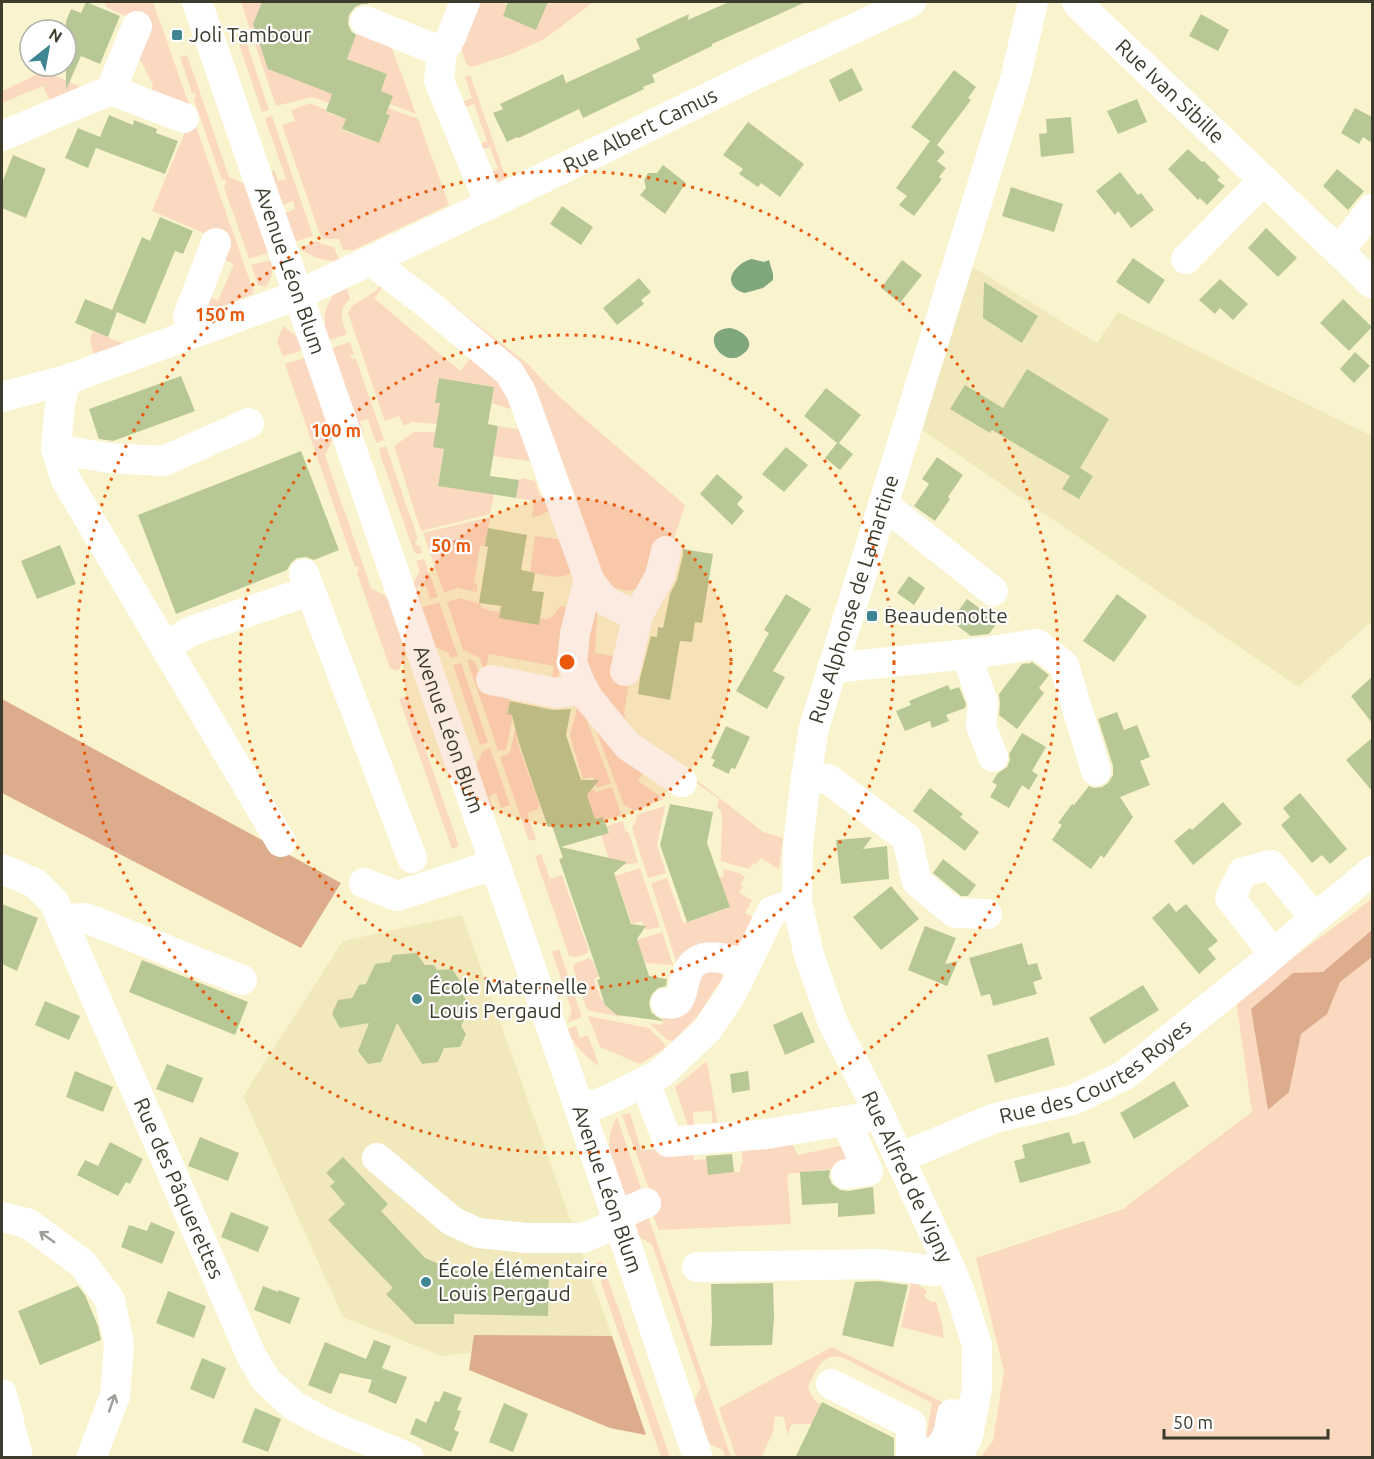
<svg xmlns="http://www.w3.org/2000/svg" width="1374" height="1459" font-family="Ubuntu,sans-serif">
<rect width="100%" height="100%" fill="#faf4ce"/>
<path fill="#f1e9bc" d="M971 266 1097 343 1118 312 1372 436V621L1298 687 922 430Z
M462 915 612 1336 442 1356 343 1317 243 1096 343 941Z"/>
<path fill="#fbd8c0" d="M105 2H153L192 113 151 91 153 85 141 61 137 60 150 27 106 7Z
M241 2H262L253 24 327 92 332 94 329 103 312 97 276 106Z
M478 2H499L507 5 503 17 514 21 546 3 551 4 552 2H593L546 38 512 54 472 67 467 65 465 61 461 47Z
M360 24 391 46 416 114 390 104 381 91 387 74 347 59Z
M243 32 269 110 262 112 236 35Z
M187 55 229 177 245 184 270 252 249 259 224 187 226 181 224 179 222 180 194 100 196 95 195 93H192L180 57Z
M44 71 81 87 50 101 43 86 2 103V91Z
M470 75 506 178 491 185 483 175 498 169 490 147 474 152 473 147 487 141 474 104 459 109 457 104 472 98 465 77Z
M308 104H312L326 110V112L346 119 342 130 379 143 390 115 386 114 388 108 418 119 449 205 353 250H343L339 239H324L321 237 282 125 295 121 291 110Z
M192 115 253 290V294L211 311 207 308 203 294 218 301 234 264 219 257 225 242 152 211Z
M272 116 313 236 294 242 282 214 295 209 293 201 280 206 270 177 274 169 278 181 286 179 265 118Z
M316 241 325 245 334 247 339 260C325 262 311 258 300 248Z
M272 260C273 271 272 278 266 287L258 285 251 265Z
M406 269 528 364 551 389 580 415 685 505 671 548 641 588 627 591 612 587 606 583 549 437 406 273Z
M346 283 350 299C338 309 341 320 347 334L327 341C321 316 325 299 346 283Z
M381 283 384 285 374 298 460 371 470 358 505 388 513 410 492 403 494 387 439 378 436 403H440L437 424 412 422 404 426 399 416 385 421 348 313 352 306 376 291Z
M283 326 296 336 304 350 283 356 277 342Z
M93 331 124 344 93 354 90 338Z
M350 342 354 354 350 356 351 358 356 359 384 440 376 443 368 419 360 421 364 433 359 431 329 349Z
M307 357 334 437 325 455 371 588 388 597 407 653 398 671 390 668 357 573 359 568 357 566 355 567 285 364Z
M498 426 523 430 535 462 493 456Z
M414 432H436L444 449 438 486 494 494 490 514 421 531 394 446Z
M386 446 418 539 415 542 416 545 420 546 422 553 417 554 414 552 381 457 379 449Z
M523 478 535 481 540 496 546 494 549 511 539 516 532 517 534 501 516 498 519 480Z
M490 517 485 546H480L474 583 477 584V592L457 588 444 593 423 533Z
M535 536 564 540 572 571C563 582 542 574 530 572Z
M424 559 438 597 430 599 426 586 417 588 421 602 416 603 412 585 420 571 416 561Z
M460 598 481 604V607L491 611 500 612 499 618 539 624 540 618C551 623 554 614 560 606L572 608 563 668 553 682H551L554 666 489 654 486 669H483L480 658 463 650 447 602Z
M439 602 458 656 451 658 449 653 435 647 417 609Z
M592 605 597 612 595 653 614 656 630 674 624 714 631 731 663 754 763 832 783 838 779 869 761 858 756 864 753 863 749 869 721 861 722 818 721 810 717 808 719 799 634 738 580 666Z
M470 659 475 662 479 673 511 694 507 713 513 715 506 750H498L467 660Z
M461 663 488 742 480 745 453 665Z
M407 696 459 846 452 849 399 698Z
M577 707 582 708 611 783 597 788 593 777 583 779 570 736Z
M588 709 647 767 638 781 664 799 635 811 624 805Z
M516 725 520 726 517 741 540 807H538V809L527 813 536 839 529 841 500 757 510 753Z
M490 748 510 805 501 808 496 793 489 796 493 810 490 811 475 768 483 751Z
M612 787 621 815 604 820 603 817 595 819 586 791 594 789 596 792Z
M665 806 657 845 666 873 648 878 632 828 637 819 636 815Z
M623 821 625 830 629 833 638 863 621 865 610 862 601 835 609 833 607 826Z
M541 854 550 879 562 875 589 951H587L588 953 573 958 572 956H569L535 856Z
M640 868 660 927 646 930 642 921 632 924 615 876Z
M723 869 739 873 745 877 740 884 743 886 739 893 752 900 745 913 754 918 738 947 677 964 651 883 667 878 683 923 729 908 719 878 724 876Z
M1372 899V1457H981L993 1441 1004 1371 976 1258 1123 1209 1252 1112 1236 1000Z
M662 932 673 965 645 963 637 940Z
M559 949 582 1017 567 1023 572 1011 552 952Z
M589 958 590 960 592 959 598 974V977L594 980 601 999 621 1017 587 1010 573 967 575 966 574 964Z
M699 971 722 972 723 977 697 1017 673 1041 667 1040 649 1023 662 1025 665 1010Z
M588 1016 649 1028 664 1043 665 1048 640 1064 600 1047Z
M576 1026 580 1038 588 1035 599 1066C584 1056 574 1045 567 1029Z
M707 1061 718 1127H713L712 1111 693 1112 694 1128 689 1129 675 1087Z
M630 1113 641 1150 692 1149 694 1160 706 1159 734 1172H740V1167L743 1163 741 1145 789 1138 798 1155 849 1144 859 1166 787 1174 791 1224 659 1230 651 1211 656 1208 622 1115Z
M617 1117 644 1197 626 1203C615 1172 600 1148 617 1117Z
M647 1213 731 1457H725L723 1450 708 1443 694 1401 701 1387 652 1244 639 1237 631 1218Z
M602 1261 609 1282 670 1457H661L601 1282 602 1276 601 1273 598 1274 594 1264Z
M891 1279 913 1281 927 1291 924 1296 931 1302H936L942 1323 944 1338 901 1327 911 1284Z
M832 1347 944 1403 935 1437 926 1438 932 1403 846 1359C823 1349 816 1370 808 1387 811 1395 813 1401 821 1405L812 1424H793L790 1427 789 1433H787L784 1417 775 1416 773 1432 761 1458 736 1457 719 1408Z"/>
<path fill="#dcac8d" d="M2 699 341 883 301 948 2 793Z
M1372 930V957L1340 982 1327 1014 1301 1034 1289 1092 1268 1110 1251 1009 1293 973 1323 972Z
M474 1335 612 1336 646 1435 610 1428 469 1370Z"/>
<path fill="#80a67e" d="M752 259 764 262 769 260 773 274V280L763 288 745 293C743 293 737 290 736 289 722 277 741 261 752 259Z
M730 328C743 330 758 343 743 354 723 371 696 330 730 328Z"/>
<path fill="#b8c895" d="M86 2 120 16 100 64 81 56 66 90V21L71 9 81 13Z
M262 2H369L368 4H362L355 7 349 15 348 24 351 31 356 35 347 59 387 74 381 91 393 96 386 114 390 115 379 143 342 129 346 119 326 111 332 94 268 69 253 24Z
M508 2H548L536 30 503 16Z
M729 2H806L712 44V46L652 75 655 82 643 87 644 89 583 118 579 109 519 138 517 137 507 142 493 113 503 109 500 104 563 74 566 83 640 49 636 39 689 14 688 20Z
M1201 14 1229 30 1218 51 1189 36Z
M852 68 863 90 839 102 829 80Z
M954 70 976 87 968 98 971 100 937 145 945 152 937 161 946 168 939 177 942 179 914 216 899 205 907 196 896 188 930 141 911 127Z
M1137 99 1147 122 1118 134 1107 111Z
M1355 108 1372 117V143L1363 137 1359 144 1341 133Z
M109 115 133 125 134 120 157 129 156 133 178 141 165 174 96 148 88 168 65 158 78 128 100 137Z
M1071 117 1074 153 1041 157 1039 134 1047 133 1046 119Z
M748 122 804 164 780 197 761 183 758 187 739 174 743 169 723 155Z
M1188 149 1202 162 1204 161 1220 177 1217 180 1225 186 1207 205 1200 198 1198 200 1168 169Z
M13 155 46 169 26 218 2 208V183Z
M663 165 686 183 665 214 640 195 646 188 644 180 648 173H657Z
M1337 169 1364 191 1348 210 1323 186Z
M1120 172 1138 195 1141 193 1154 210 1131 228 1118 211 1115 215 1096 191Z
M1011 187 1063 204 1054 232 1002 216Z
M562 206 593 227 581 245 550 224Z
M160 217 193 231 183 254 175 251 145 324 112 310 142 237 150 241Z
M1266 228 1297 258 1278 277 1248 248Z
M1133 258 1165 280 1149 304 1116 282Z
M902 260 922 275 900 303 881 288Z
M639 278 651 292 641 300 644 304 617 325 603 308Z
M1220 279 1248 304 1233 320 1220 308 1215 314 1199 300Z
M984 282 1038 316 1022 343 983 318Z
M85 299 117 312 108 337 75 323Z
M1343 299 1372 327 1349 351 1320 323Z
M1355 352 1370 366 1354 383 1340 369Z
M1027 369 1109 419 1080 468 1093 476 1079 499 1062 489 1070 476 992 430 990 433 950 409 965 385 1003 408Z
M181 376 195 411 113 441 99 439 89 409Z
M439 378 494 387 488 424 498 426 490 476 519 480 516 498 438 486 444 449 433 447 440 403H435Z
M826 388 861 415 839 443 853 454 840 470 825 458 837 443 804 416Z
M786 447 808 465 784 492 762 474Z
M301 451 339 550 314 560 306 557 297 558 291 563 287 570 176 614 138 515Z
M937 457 963 475 948 497 950 499 935 521 914 506 929 484 922 479Z
M717 474 743 497 737 504 744 511 732 525 700 494Z
M488 528 527 535 521 570 535 573 532 591 544 592 539 625 499 618 501 606 479 603 488 547 485 546Z
M60 545 76 584 37 599 21 561Z
M683 549 713 554 702 623 695 622 692 642 680 641 670 700 638 694 640 678 651 636 657 637 658 627 663 628 670 594 677 580 683 555Z
M909 576 925 588 914 605 897 593Z
M786 594 811 609 773 671 785 677 767 709 736 691 769 633 764 630Z
M1117 594 1147 616 1114 662 1083 641Z
M967 599 998 622 989 634 971 636 951 621Z
M1032 662 1049 675 1039 688 1044 693 1017 729 999 715 1000 703 999 694 1022 664 1027 663 1028 664Z
M1372 677V723L1351 696Z
M948 685 950 690 959 687 966 704 965 708 946 715 949 721 932 728 930 721 905 731 896 711 911 705 909 701Z
M510 701 553 710 571 709 566 735 581 780H599L587 795 595 819 603 817 609 833 561 847 627 862 614 873 631 924 646 926 637 939 649 976 667 979 666 986 658 988 652 994 649 1002 651 1012 657 1017 663 1020V1021L617 1015 605 1005 597 980 600 979 559 859 563 858 552 826 548 827 535 790 519 743 512 715 507 714Z
M1117 712 1124 730 1137 725 1150 757 1140 761 1150 785 1120 797 1133 817 1104 858 1101 855 1091 869 1052 840 1062 825 1058 823 1072 804 1074 805 1089 786 1093 788 1102 787 1108 783 1113 775V766L1098 719Z
M726 726 750 737 735 769 731 768 729 774 712 766 715 760 711 758Z
M1022 733 1046 747 1032 771 1038 775 1029 790 1022 785 1009 808 990 797 997 785 992 782 998 773 1007 767 1010 760 1009 754Z
M1372 738V791L1346 760Z
M930 788 963 814 960 817 979 832 965 851 913 811Z
M1300 793 1347 849 1330 864 1322 855 1312 863 1281 825 1290 817 1283 808Z
M1223 802 1242 824 1193 865 1174 841 1190 828 1192 830Z
M670 804 713 812 707 843 730 907 687 922 660 845Z
M872 837 863 849 887 846 889 879 841 884 836 840Z
M943 859 976 885 968 896H961L933 873Z
M891 886 919 919 881 950 853 917Z
M1169 903 1176 912 1186 904 1218 941 1208 949 1216 959 1199 974 1152 918Z
M2 904 38 918 17 971 2 964Z
M925 926 956 938 945 964 958 961 947 986 908 970Z
M1022 943 1028 965 1037 963 1042 979 1033 982 1037 994 993 1006 990 994 981 996 969 958Z
M416 953 425 965H434L437 970 452 969 465 988 462 994 471 1006 461 1026 466 1034 460 1047 444 1048 438 1062 422 1064 397 1023 381 1062 368 1064 358 1051 369 1023 340 1028 332 1014 338 1000 352 998 359 985 366 984 375 964 390 962 393 955Z
M142 960 248 1002 235 1035 129 992Z
M1143 985 1159 1010 1104 1044 1089 1018Z
M45 1001 80 1016 69 1040 35 1025Z
M802 1012 815 1042 785 1055 773 1025Z
M1048 1037 1055 1065 995 1083 987 1055Z
M167 1064 203 1078 193 1103 156 1089Z
M75 1071 113 1087 103 1112 66 1097Z
M748 1071 750 1090 732 1093 730 1074Z
M1174 1081 1189 1106 1134 1139 1120 1113Z
M1069 1132 1073 1144 1084 1141 1091 1163 1020 1183 1014 1161 1025 1158 1022 1145Z
M200 1137 239 1153 228 1181 188 1166Z
M110 1142 143 1159 130 1184 126 1182 118 1196 77 1175 85 1160 98 1166Z
M732 1154 734 1172 708 1175 706 1156Z
M343 1157 388 1204 381 1211 425 1258 455 1271 549 1272 548 1316 454 1314V1324H415L386 1294 393 1288 328 1220 345 1204 330 1186 335 1182 326 1173Z
M830 1170 829 1177 832 1184 840 1190 848 1191 873 1187 875 1214 838 1217V1203L802 1205 800 1172Z
M231 1212 269 1227 258 1252 221 1237Z
M151 1222 175 1232 162 1264 121 1247 129 1225 147 1231Z
M878 1281 908 1285 893 1347 842 1335 855 1282Z
M773 1283 774 1318 772 1345 710 1346 712 1323 711 1284Z
M78 1286 85 1295 98 1326 101 1340 40 1365 18 1311Z
M263 1286 278 1292 279 1290 300 1298 290 1324 254 1310Z
M168 1291 206 1306 194 1338 156 1323Z
M374 1340 391 1346 382 1368 407 1377 396 1404 368 1392 372 1380 340 1373 331 1394 308 1385 325 1342 366 1359Z
M202 1358 226 1368 214 1399 190 1389Z
M444 1391 462 1398 457 1410 461 1411 454 1430 459 1432 451 1452 410 1434 416 1418 426 1423 435 1401 439 1402Z
M822 1402 894 1438V1458H795Z
M504 1403 528 1414 513 1452 489 1442Z
M255 1408 281 1419 268 1452 242 1442Z"/>
<g fill="none" stroke-linecap="round" stroke-linejoin="round">
<g stroke="#fff" stroke-width="30">
<path id="s1" d="M197 2 620 1226 698 1458"/>
<path d="M465 2 451 37 442 52 439 81 490 204"/>
<path id="s2" d="M1077 2 1080 6 1372 283"/>
<path d="M365 21 442 52"/>
<path d="M111 90 184 118"/>
<path d="M2 136 111 90 137 26"/>
<path d="M1339 251 1372 209"/>
<path d="M1186 259 1264 180"/>
<path d="M371 261 429 305 509 372 521 392 589 579C604 604 611 605 638 615"/>
<path d="M194 333 188 316 216 243"/>
<path d="M66 380 60 404 56 449 66 480 281 842"/>
<path id="s3" d="M2 397 66 380 298 295 490 204 752 76 911 2"/>
<path d="M56 449 109 458 164 461 249 423"/>
<path d="M883 504 993 591"/>
<path d="M304 574 412 858"/>
<path d="M589 579 575 633 572 663 581 685 589 699 628 746 682 782"/>
<path d="M166 647 191 631 310 591"/>
<path d="M966 654 983 702 981 726 993 757"/>
<path d="M832 668 979 653 1037 644 1064 665 1096 771"/>
<path d="M625 671 638 615 660 576 666 551"/>
<path d="M491 680 556 693 583 690"/>
<path d="M806 777 828 779 907 838 917 882 955 913 987 914"/>
<path id="s4" d="M2 869 35 883 54 902 251 1355 266 1380 294 1406 328 1424 409 1458"/>
<path d="M364 883 397 896 477 870 496 868"/>
<path d="M1315 918 1372 871"/>
<path d="M63 919 86 918 242 980"/>
<path d="M666 1003C692 1009 674 966 704 958 717 955 733 961 746 964"/>
<path d="M645 1082 668 1142 767 1134 879 1115"/>
<path d="M580 1111 614 1097 660 1074 707 1030 732 993 772 911 797 902"/>
<path d="M846 1121 868 1171 846 1174"/>
<path d="M377 1158 452 1221 478 1233 527 1238H583L614 1225 619 1215 646 1203"/>
<path id="s5" d="M899 1158 995 1118 1073 1100 1125 1075 1259 967 1315 918 1271 865 1243 872 1230 898 1274 954"/>
<path d="M2 1217 27 1223 82 1263 110 1300 119 1344 115 1396 91 1458"/>
<path d="M697 1267 879 1264 934 1271 950 1268"/>
<path d="M831 1384 911 1424V1458"/>
<path d="M2 1394 18 1458"/>
<path d="M911 1458 940 1449 948 1434 952 1414"/>
<path id="s6" d="M957 1458 968 1436 977 1388V1345L960 1292 950 1268 875 1105 833 1023 809 955 797 902 798 845 806 777 814 728 1016 76 1033 2"/>
</g>
</g>
<defs><path id="oneway-shaft" d="M-6 0H5M1.5-3L5.5 0L1.5 3" fill="none" stroke-width="1.6" stroke-linecap="round" stroke-linejoin="round" transform="scale(1.5)"/></defs>
<g stroke="#9e9d96">
<use href="#oneway-shaft" transform="translate(47 1237) rotate(-144)"/>
<use href="#oneway-shaft" transform="translate(112 1403) rotate(-71)"/>
</g>
<circle cx="567" cy="662" r="164" fill="#e8590c" fill-opacity=".12"/>
<g fill="none" stroke="#e8590c" stroke-width="3" stroke-dasharray="3 6">
<circle cx="567" cy="662" r="164"/>
<circle cx="567" cy="662" r="327"/>
<circle cx="567" cy="662" r="491"/>
</g>
<g fill="#408592" stroke="#fff" stroke-width="2">
<rect x="171" y="29" width="12" height="12" rx="3"/>
<rect x="866" y="610" width="12" height="12" rx="3"/>
<circle cx="417" cy="999" r="6"/>
<circle cx="426" cy="1282" r="6"/>
</g>
<g text-anchor="middle" stroke-width="4.5" stroke-linejoin="round" paint-order="stroke">
<g font-size="21" fill="#3d3b2c" stroke="#fff" text-anchor="start">
<text x="189" y="42">Joli Tambour</text>
<text x="884" y="623">Beaudenotte</text>
<text x="429" y="994">École Maternelle<tspan x="429" dy="24">Louis Pergaud</tspan></text>
<text x="438" y="1277">École Élémentaire<tspan x="438" dy="24">Louis Pergaud</tspan></text>
</g>
<g font-size="21" fill="#3d3b2c" stroke="#fff">
<text dy="7" stroke="none"><textPath href="#s2" startOffset="129">Rue Ivan Sibille</textPath></text>
<text dy="7" stroke="none"><textPath href="#s3" startOffset="693">Rue Albert Camus</textPath></text>
<text dy="7" stroke="none"><textPath href="#s1" startOffset="284">Avenue Léon Blum</textPath></text>
<text dy="7" stroke="none"><textPath href="#s6" startOffset="906">Rue Alphonse de Lamartine</textPath></text>
<text dy="7" stroke="none"><textPath href="#s1" startOffset="770">Avenue Léon Blum</textPath></text>
<text dy="7" stroke="none"><textPath href="#s5" startOffset="216">Rue des Courtes Royes</textPath></text>
<text transform="translate(907 1177) rotate(65)" y="7">Rue Alfred de Vigny</text>
<text dy="7" stroke="none"><textPath href="#s4" startOffset="375">Rue des Pâquerettes</textPath></text>
<text dy="7" stroke="none"><textPath href="#s1" startOffset="1256">Avenue Léon Blum</textPath></text>
</g>
</g>
<circle cx="567" cy="662" r="9" fill="#e8590c" stroke="#fff" stroke-width="3"/>
<g font-size="18" text-anchor="middle" font-weight="bold" fill="#e8590c" stroke="#fff" stroke-width="4.5" stroke-linejoin="round" paint-order="stroke">
<text x="220" y="321">150 m</text>
<text x="336" y="437">100 m</text>
<text x="451" y="552">50 m</text>
</g>
<rect width="1374" height="1459" fill="none" stroke="#3d3b2c" stroke-width="6"/>
<g transform="translate(48 48) rotate(31)"><circle r="28" fill="#ffffff" stroke="#b1b1ab" stroke-width="1.5"/>
<path d="M0-4.5L10 22L0 15L-10 22Z" fill="#408592"/>
<text y="-9" font-size="16" font-weight="bold" text-anchor="middle" fill="#3d3b2c">N</text>
</g>
<path d="M1164 1429v9h164v-9" fill="none" stroke="#3d3b2c" stroke-width="3"/>
<text x="1173" y="1429" font-size="18" fill="#3d3b2c" stroke="#ffffff" stroke-width="4.5" paint-order="stroke">50 m</text>
</svg>
